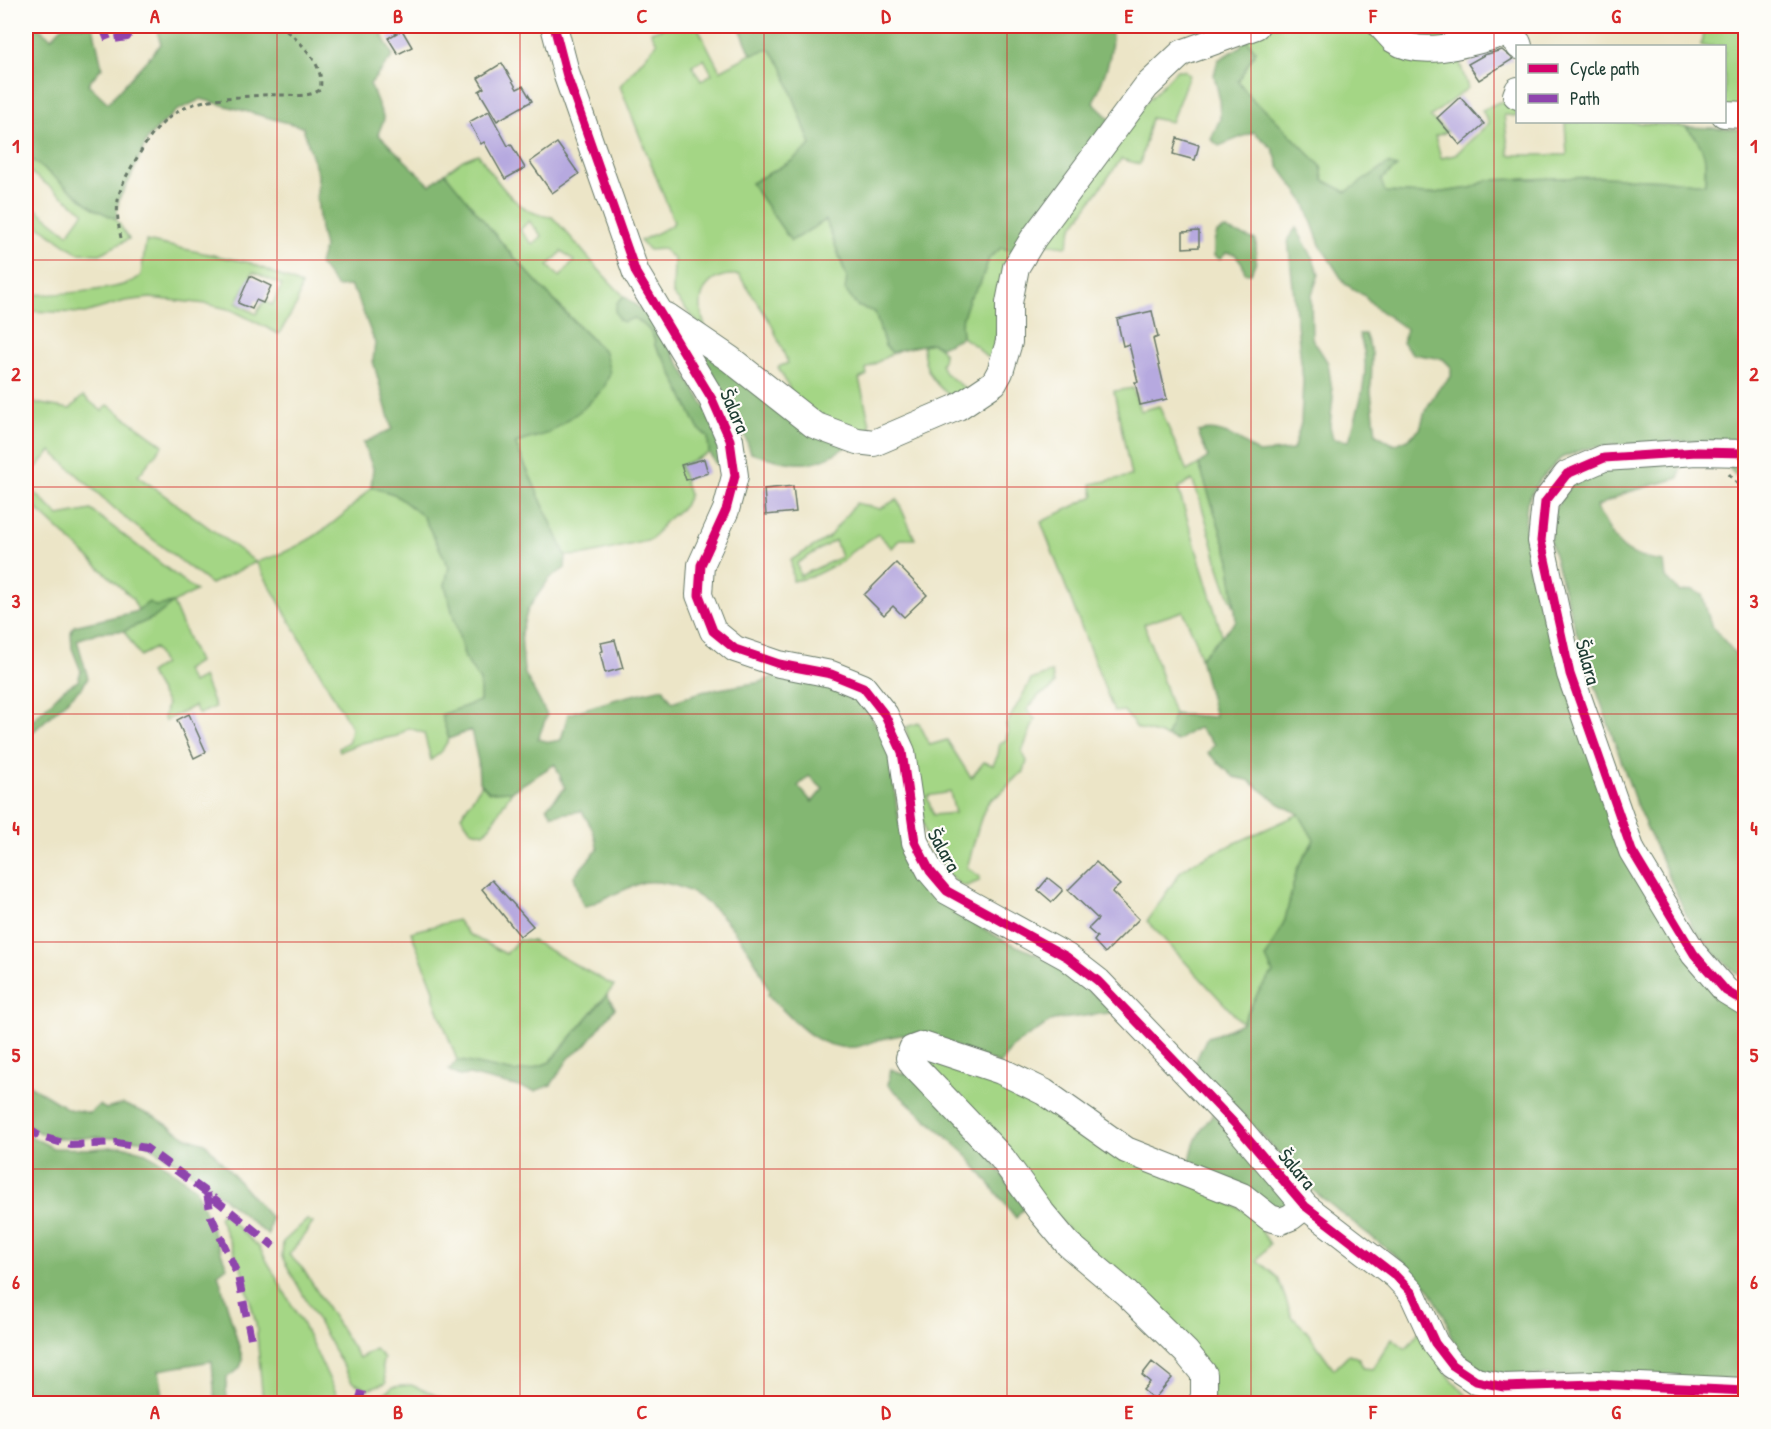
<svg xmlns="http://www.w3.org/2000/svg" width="1771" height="1429" font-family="'Patrick Hand',sans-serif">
<rect width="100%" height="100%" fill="#fdfcf7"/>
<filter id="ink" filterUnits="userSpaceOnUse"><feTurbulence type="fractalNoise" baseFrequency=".0167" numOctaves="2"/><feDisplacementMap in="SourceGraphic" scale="12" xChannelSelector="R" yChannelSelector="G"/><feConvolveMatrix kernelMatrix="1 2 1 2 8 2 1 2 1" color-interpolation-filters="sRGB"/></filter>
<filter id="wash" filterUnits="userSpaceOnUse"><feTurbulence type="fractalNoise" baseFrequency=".008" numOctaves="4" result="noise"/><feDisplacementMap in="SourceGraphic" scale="24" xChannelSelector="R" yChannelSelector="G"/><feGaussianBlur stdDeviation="1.35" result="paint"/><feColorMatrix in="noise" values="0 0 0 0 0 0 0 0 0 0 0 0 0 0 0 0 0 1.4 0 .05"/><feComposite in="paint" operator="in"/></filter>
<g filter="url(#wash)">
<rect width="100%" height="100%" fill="#ece5c7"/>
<path fill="#a4d685" stroke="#628a5c" stroke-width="1.5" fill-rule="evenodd" d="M668 26H697L720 71 751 54 770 49 782 66 811 145 790 162 751 183 791 241 826 220 857 306 875 312 885 346 893 353 866 369 867 375 859 379 870 424 869 435 848 434 783 395 790 389 778 367 788 363 771 323 739 275C705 273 694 297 705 326L703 329 673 294 674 259 663 249 649 250 640 241 671 226 674 222 620 86 657 43 651 32ZM704 59 712 74 701 81 692 65Z
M1269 26H1377L1456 51 1468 88 1430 117 1447 132 1435 136 1441 158 1455 155 1489 123 1482 110 1499 102H1517V116L1504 115 1509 155H1567L1565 122H1629L1686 127 1699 140 1705 152V184L1667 180 1601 177 1488 180 1471 188 1428 194 1385 192 1380 180 1388 164 1346 192 1323 180 1321 166 1268 112 1254 102 1238 81 1256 51 1245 38 1257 29Z
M1391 26H1529L1524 32 1430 44Z
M1704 26H1745V118L1725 116 1724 46H1701Z
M1177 70H1184L1189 75 1171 122 1151 118 1140 164 1121 159 1072 228 1067 246 1038 243 1123 127Z
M478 154C497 180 516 215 552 217 577 242 598 272 624 296L617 303C630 314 656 328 655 346L667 363 698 428 708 437 709 453 680 466 689 495 684 506 665 522 651 540 585 555 566 556 515 443 549 433 605 352C548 296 493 237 445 173L463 160ZM529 221 542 236 533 245 520 230ZM562 251 574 261 560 277 548 266Z
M26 155 95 209 116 219 129 239 100 254 78 253 26 217V201L68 234 84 212 26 169Z
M146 241 251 263 301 285 297 304 279 334 232 310 207 304 150 298 125 301 85 313 26 311V293C40 298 115 289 129 283 133 281 138 278 141 275ZM253 272 282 285 272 305 264 301 256 314 236 303Z
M1001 248 1016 251 992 357H986L977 347 962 337 961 323 969 299 980 284 989 258Z
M932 343C941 348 948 353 941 364L945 373 970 392 958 400C936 389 923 370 923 345Z
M1133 388 1140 411 1159 406 1187 471 1199 464 1230 560 1234 606C1214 566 1210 520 1192 480L1178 488 1222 635 1200 658 1195 639 1183 611 1144 624 1174 714 1167 737 1137 728 1124 711 1114 712 1041 522 1094 496 1091 484 1131 476 1114 391Z
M83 396 102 411 108 405 163 445 138 476 256 562C301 550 340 522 371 487L394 494 423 516 449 567 445 585 465 658 480 681V701L442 715 449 739 441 752 431 760 424 733 409 728 397 736 361 743 340 751 339 748 349 741 351 727 256 562 211 584 124 517 51 451 26 479V398L29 402 70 409Z
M26 484 59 516 91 510 196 591 173 603 198 662 185 670 192 683 203 677 215 707 199 714 194 706 165 721 164 718 167 704 149 673 163 664 155 648 140 656 124 631 155 617V606L149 603 138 610 132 598 26 499Z
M897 499 915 539H900L892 548 878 534 850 553 843 561 811 577 793 581 791 560 828 538 856 503 880 509ZM835 540 841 557 800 576 797 563Z
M1052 672 1054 684 1050 690 1039 695 1027 710 1035 719 1022 752 1027 761 1024 772C1014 777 1010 784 1003 791 999 796 992 797 988 803 979 815 973 851 967 867L980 877 979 881 967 886 960 885 938 865 926 838 906 727 919 723 930 745 947 740 971 778 984 762 993 765 998 755 1000 743 1006 740 1008 732 1006 725 1031 680ZM950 792 955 813 933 815 927 796Z
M482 784 489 792 512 791 490 826 484 833 471 830 461 816Z
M1299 814 1314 840 1297 869 1285 920 1266 957 1274 973 1259 991 1242 1023 1147 921 1181 871 1194 862Z
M457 920 468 934 506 954 518 940 533 941 614 986 550 1062 532 1069 514 1072 457 1060 434 999V990L411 932Z
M920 1052 964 1062 1176 1176 1265 1221 1260 1229 1270 1244 1257 1260 1278 1278 1292 1317 1305 1329 1334 1369 1349 1354 1358 1358 1364 1368 1373 1369 1392 1338 1406 1349 1425 1324 1448 1375 1469 1398 1525 1402 1574 1397 1585 1400H1624L1621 1404 1207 1403 1212 1386 920 1068Z
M222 1213 259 1247 302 1323 341 1403H263L256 1323 242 1270 219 1217Z
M307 1220 313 1223 289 1255 303 1269 359 1358 375 1349 384 1358 382 1365 386 1383 367 1389 352 1382 282 1257 283 1242Z
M411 1385 455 1403H432L426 1400H407L400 1403H375V1400L393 1387Z"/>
<path fill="#83b772" stroke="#517a53" stroke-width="1.5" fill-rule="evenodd" d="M26 26H36L51 38 63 26H93L102 67 88 84 108 103 161 44 158 34 161 26H382L383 37 393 56 370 84 384 119 378 134 430 185 445 173 511 254 570 318 605 352 610 373 604 388 583 409 549 433 515 443 566 556 565 568 549 579 537 596 528 609 521 633 524 672 547 715 538 739 550 742 561 740 568 714 620 698 663 688 672 702 701 692 761 682 782 673 830 684 862 701 890 748 897 810 902 834 933 890 962 916 1003 940 1045 958 1117 1012 1053 1020 1012 1047 1000 1064 924 1034C909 1033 893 1036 878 1040 871 1042 863 1046 856 1047 817 1052 793 1019 768 995L769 990C764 981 761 970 755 961 731 921 696 879 645 882 638 883 594 903 585 907L581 901 574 876 598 849 593 830 582 811 552 815 547 807 565 788 555 764 512 791 489 792 479 781 478 761 471 730 449 739 441 715 480 701V681L465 658 445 585 449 567 423 516 394 494 371 487 373 468 363 443 392 429 373 361 375 343 357 296 350 286 337 287 319 264 324 247 320 229 317 197 318 175 303 127 201 99 176 111 148 138 129 181 119 199 116 219 95 209 26 155ZM809 776 823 789 812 802 798 786Z
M739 26H1111C1115 52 1104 78 1093 103L1110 119 1016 251 1001 248 989 258 980 284 969 299 961 323 962 337 941 347 932 343 899 350 893 353 885 346 875 312 857 306 845 290 847 277 826 220 791 241 751 183 790 162 811 145 782 66 770 49 751 54Z
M1245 38 1256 51 1238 81 1254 102 1268 112 1321 166 1323 180 1346 192 1388 164 1397 167 1381 180 1385 192 1428 194 1471 188 1488 180 1601 177 1667 180 1705 184C1707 158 1705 146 1686 127L1745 129V441H1673L1606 446 1584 449 1561 458 1538 482 1527 502 1525 524 1528 565 1546 626 1644 873 1745 1004V1380L1487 1374 1461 1353 1453 1340 1445 1317 1428 1287 1407 1265 1311 1189 1234 1105 1194 1065 1207 1037 1218 1034 1242 1023 1259 991 1273 973 1266 958 1285 920 1297 869 1314 840 1299 814 1280 804 1248 780 1234 777 1208 753 1215 744 1199 728 1195 729 1177 741 1167 737 1174 714 1215 717 1200 658 1236 621 1230 560 1199 464 1208 457 1198 432C1218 425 1242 440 1258 453L1293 450 1301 423 1303 381 1288 239 1296 228 1312 256 1319 274 1311 297 1312 338 1328 363 1333 397 1330 426 1333 439 1349 441C1356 416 1369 379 1364 352 1363 346 1361 340 1359 334H1365L1372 353 1371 392 1376 434 1394 445 1408 439 1420 429 1425 411 1438 389 1451 377V367L1443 359 1413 354 1403 343 1406 329 1375 307 1365 296 1345 284 1320 245 1304 201 1279 167 1273 149 1254 132 1219 146 1211 139 1220 119 1219 96 1214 75 1218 60 1240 47Z
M1224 229 1256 240V261L1251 273H1245L1242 263 1235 254 1226 253 1220 259 1214 256V242L1217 233Z
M624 296 642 310 659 329 709 414 728 462 716 464 709 453 708 437 698 428 667 363 655 346C656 332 644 325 634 318L624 322 619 320 615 311 617 303Z
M688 336 847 446C810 472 791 464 751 453 737 410 713 373 688 336Z
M1682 462 1679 478 1625 493 1596 507C1617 543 1619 556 1664 562L1666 578 1680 592 1693 590 1702 595 1711 625 1745 665V980L1717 956 1691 925 1637 806 1574 625 1550 541 1554 510 1574 482 1618 466Z
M1724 463 1745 464V485Z
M149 602 155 606 173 603 155 617 124 631 99 632 77 640 88 678 82 687 26 738V727L64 689 78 681 81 671 72 648 71 632 74 626 135 612Z
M607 995 615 1008 585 1046 569 1058 551 1085 535 1091 469 1075 459 1076 449 1070 457 1060 514 1072 532 1069 550 1062Z
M891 1069 903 1074 917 1073 977 1137 1024 1208 1016 1218 966 1154 888 1085Z
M26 1083 68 1109 90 1113 99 1105 106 1109 123 1104 155 1117 186 1137 205 1143 271 1218 268 1235 198 1177 140 1140 96 1137 63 1139 42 1134 26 1125Z
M1213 1114 1294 1210 1293 1219 1189 1169C1192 1142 1197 1135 1213 1114Z
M26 1134 53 1148 91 1149 122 1146 142 1151 158 1160 195 1188 227 1267 218 1274 242 1357C243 1368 236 1372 227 1377L226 1389 228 1403H215L212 1361 159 1370 164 1403H26Z"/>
<g id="blocks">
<path fill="#b6a9df" d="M402 30 412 47 398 54 388 38Z
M1502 50 1513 59 1479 80 1468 64 1484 55Z
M502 63 517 89 523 86 532 101 497 121 479 91 484 88 478 78Z
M1460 97 1484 124 1460 145 1437 118Z
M489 111 508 146 511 144 525 168 505 179 484 142 481 144 469 122Z
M1177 138 1199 145 1195 160 1173 154Z
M557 143 579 174 552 193 530 162Z
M1199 231V247L1183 248V232Z
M250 276 271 286 263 303 256 300 252 309 238 303Z
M1152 311 1158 337 1153 339 1167 399 1140 405 1135 382H1138L1129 344 1123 346 1117 319Z
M704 459 708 473 686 480 681 465Z
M793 486 796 512 766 515 764 489Z
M896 563 927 595 904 617 893 606 884 615 864 595Z
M615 640 623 668 605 673 600 652 603 651 601 643Z
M189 714 206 752 194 758 177 720Z
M1096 862 1120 885 1112 892 1139 919 1105 953 1094 941 1097 937 1088 929 1098 919 1068 890Z
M1048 878 1063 890 1052 902 1038 890Z
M492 880 533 926 520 936 482 889Z
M1152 1362 1172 1378 1154 1399 1143 1390 1150 1382 1142 1375Z"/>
</g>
</g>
<g filter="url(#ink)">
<use href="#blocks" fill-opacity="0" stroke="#677867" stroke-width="1.5"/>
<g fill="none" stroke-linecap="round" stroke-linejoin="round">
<g stroke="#677867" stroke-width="28">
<path id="minor" d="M554 26 567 76 636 273 712 399 730 440 735 476 726 510 701 565 699 595 713 631 735 649 779 664 831 674 863 687 885 715 902 752 915 842 930 871 947 891 1067 957 1098 981 1236 1125 1305 1206 1396 1276 1412 1293 1435 1343 1452 1365 1476 1381 1504 1387 1596 1384 1746 1391
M1381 26C1385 30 1390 36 1394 40 1424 60 1474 41 1506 33L1518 43 1519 46
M1518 90 1516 95 1518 96
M1724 114 1746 115
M667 316 730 359 814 425 857 441 874 443 958 407 994 383 1000 372 1009 342V303L1016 267 1033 239 1146 87 1182 53 1256 26
M1746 453 1697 452 1604 458 1567 474 1545 502 1541 541 1570 674 1632 851 1694 954 1726 991 1746 1003
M1201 1404 1204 1396V1374L1186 1352 1126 1293 1068 1244 1042 1213 1002 1158 913 1065 909 1058 912 1049 923 1045 1001 1071 1044 1092 1126 1150 1242 1196 1270 1218 1281 1221 1291 1217 1305 1206"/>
</g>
<path stroke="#677867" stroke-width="3" stroke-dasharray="4.5 4.5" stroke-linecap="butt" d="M121 238C113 200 118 189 138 156 164 112 188 99 239 97 252 96 267 94 280 95 295 95 306 98 320 90 326 64 299 40 280 26
M1729 474 1746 494"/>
<use href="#minor" stroke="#fff" stroke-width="26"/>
<path stroke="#8e44ad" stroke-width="8" stroke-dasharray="15 8" stroke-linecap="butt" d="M102 26 108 40 127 37 134 26
M26 1128 41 1137 71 1145 117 1143 146 1148 207 1193 274 1246
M207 1193 211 1216 238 1276 251 1338
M359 1404 362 1391"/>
<g stroke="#fdfcf7" stroke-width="13">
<path id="cycleway" d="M554 26 567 76 636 273 712 399 730 440 735 476 726 510 701 565 699 595 713 631 735 649 779 664 831 674 863 687 885 715 902 752 915 842 930 871 947 891 1067 957 1098 981 1236 1125 1305 1206 1396 1276 1412 1293 1435 1343 1452 1365 1476 1381 1504 1387 1596 1384 1746 1391
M1746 453 1697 452 1604 458 1567 474 1545 502 1541 541 1570 674 1632 851 1694 954 1726 991 1746 1003"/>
</g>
<use href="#cycleway" stroke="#d6006c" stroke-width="9"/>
</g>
</g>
<path fill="none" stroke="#d62828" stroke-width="1.5" stroke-opacity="0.55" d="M277 26V1404M520 26V1404M764 26V1404M1007 26V1404M1251 26V1404M1494 26V1404M26 260H1746M26 487H1746M26 714H1746M26 942H1746M26 1169H1746"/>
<g text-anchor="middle" stroke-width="4.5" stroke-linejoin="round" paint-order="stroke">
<g font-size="20" fill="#1f3d34" stroke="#fdfcf7">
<text transform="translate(735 411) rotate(67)" y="7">Šalara</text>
<text transform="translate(1588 662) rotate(75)" y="7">Šalara</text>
<text transform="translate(944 850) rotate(61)" y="7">Šalara</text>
<text transform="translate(1297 1169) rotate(50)" y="7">Šalara</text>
</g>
</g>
<rect width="1771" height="1429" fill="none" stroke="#fdfcf7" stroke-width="66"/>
<rect x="1516" y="45" width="210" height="78" fill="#fdfcf7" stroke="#a4b0a9" stroke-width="1.5"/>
<rect x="1528" y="64" width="30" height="9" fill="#d6006c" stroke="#a4b0a9" stroke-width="1.5"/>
<text x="1570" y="75" font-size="18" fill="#1f3d34">Cycle path</text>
<rect x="1528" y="94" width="30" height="9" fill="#8e44ad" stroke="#a4b0a9" stroke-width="1.5"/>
<text x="1570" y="105" font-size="18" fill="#1f3d34">Path</text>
<rect x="33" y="33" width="1705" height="1363" fill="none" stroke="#d62828" stroke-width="2"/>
<g font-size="20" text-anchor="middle" font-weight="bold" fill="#d62828">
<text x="155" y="23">A</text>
<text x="398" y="23">B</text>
<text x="642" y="23">C</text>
<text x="886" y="23">D</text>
<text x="1129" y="23">E</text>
<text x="1373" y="23">F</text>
<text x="1616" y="23">G</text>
<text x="16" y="153">1</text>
<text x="1754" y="153">1</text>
<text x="16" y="381">2</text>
<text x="1754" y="381">2</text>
<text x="16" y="608">3</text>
<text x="1754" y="608">3</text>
<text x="16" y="835">4</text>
<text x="1754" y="835">4</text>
<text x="16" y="1062">5</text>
<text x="1754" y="1062">5</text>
<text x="16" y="1289">6</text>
<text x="1754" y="1289">6</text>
<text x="155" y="1419">A</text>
<text x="398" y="1419">B</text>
<text x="642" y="1419">C</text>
<text x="886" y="1419">D</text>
<text x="1129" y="1419">E</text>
<text x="1373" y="1419">F</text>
<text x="1616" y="1419">G</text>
</g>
</svg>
